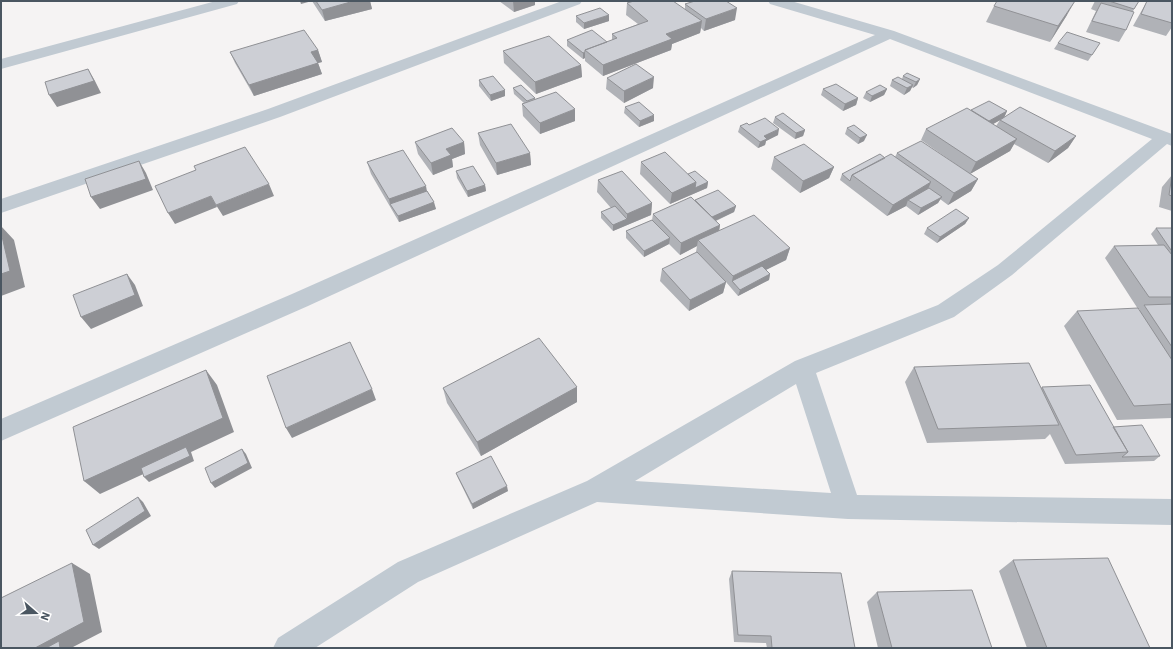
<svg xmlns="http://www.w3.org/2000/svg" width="1173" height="649" font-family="'IBM Plex Sans',sans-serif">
<rect width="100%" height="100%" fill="#f5f3f3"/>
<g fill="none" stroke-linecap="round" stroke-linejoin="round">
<path fill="#c1cad2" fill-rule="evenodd" d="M216 1H239L237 4 1 69V59Z
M562 1H582L580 4 280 117 1 213V199L268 109Z
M768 1H791L894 31 1172 134V146L1167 144 1012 275 954 317 816 373 857 495 1172 499V525L848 519 597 502 418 582 315 648H273L278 638 398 562 587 481 795 361 938 305 998 265 1152 139 890 39 308 306 1 441V419L292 294 875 35 770 4ZM796 384 831 493 635 481Z"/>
</g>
<path fill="#b0b2b7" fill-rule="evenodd" d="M312 1H370L372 9 325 21Z
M499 1H535V5L514 12Z
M1095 1H1139L1133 11 1126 30 1119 42 1086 32 1096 11 1091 9Z
M1147 1H1172V27L1166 36 1133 26Z
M627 3 685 9V4L735 20 704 31 701 28 700 33 672 44 671 50 603 76 585 61V58L583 59 567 46V40L607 42 612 40V34L638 24 626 15Z
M994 6 1067 15 1050 42 986 22Z
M576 16 609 21 584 29 576 22Z
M1058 43 1096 49 1088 61 1054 49Z
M318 50 322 62 318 63 322 74 254 96 235 63 230 52Z
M503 51 581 65 582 77 536 94 504 63Z
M903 76 920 79 917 85 913 88 912 87 910 91 904 95 890 86 892 80 902 79Z
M607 78 653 88 624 103 606 89Z
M479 80 505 96 491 101 479 86Z
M513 88 535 98V99L575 121 540 134 523 116 522 104 524 103 514 94Z
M823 89 858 98 856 105 843 111 821 95Z
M887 89 884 95 870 102 863 98 866 92Z
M625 107 654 121 639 127 624 113Z
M971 110 1007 111 1004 117 1076 136 1068 148 1048 163 1014 144 1010 151 970 174 921 140 926 129ZM1002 119 1000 120 996 126 993 124Z
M775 117 805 130 803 136 795 139 773 123Z
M749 125 778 135 766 141 765 145 758 148 738 132 740 126Z
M847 128 864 141 858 144 845 134Z
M478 133 530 153 531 165 497 175 480 145Z
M415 142H464L465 154 452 159 453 167 433 175 418 154Z
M897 153 978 179 971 191 948 205 940 199 938 203 918 215 906 206 887 216 840 180 842 174 885 158 895 157Z
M774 157 834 167 829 178 800 193 771 169Z
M367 162 427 191 436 209 399 222 371 174Z
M641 162 688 174 708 182 707 188 670 204 640 174Z
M456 171 485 185 486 191 468 197 457 178Z
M1172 175V211L1159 207 1162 187Z
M598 180 652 203 651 215 613 231 601 218V212L611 208 597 192Z
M695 200 736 206 734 212 716 221 720 225 719 231 790 248 786 260 766 270 770 274 769 280 738 296 726 282 723 293 689 311 660 281 662 269 699 255 696 252 697 246 680 255 669 244 644 257 626 238V231L652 220 653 214Z
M969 218 965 224 937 243 924 234 927 228Z
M1156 228H1172V418L1117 420 1064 326 1077 311 1139 310 1140 309H1138L1105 258 1114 246 1158 245 1151 234Z
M914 367 1041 388 1042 387 1113 427 1160 456 1154 461 1065 464 1050 434 1045 439 927 443 905 382Z
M577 387V402L481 456 447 403 443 388Z
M456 473 508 491 473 509 458 478Z
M1013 560 1150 648H1027L999 571Z
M732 571 855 648H767L766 643 734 642 729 579Z
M877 592 992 648H878L867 602Z"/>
<path fill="#909195" d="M300 1H312L301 4Z
M354 1H370L372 9 325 21 322 10Z
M513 1H535V5L514 12Z
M1075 1 1067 15 1050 42 1058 26Z
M737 8 735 20 704 31 706 19Z
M609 15V21L584 29V23Z
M702 21 700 33 672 44 671 50 603 76V65L666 34Z
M318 50 322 62 318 63 322 74 254 96 249 85 311 52Z
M585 52V58L583 59V53Z
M581 65 582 77 536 94 535 82Z
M88 69 95 81 101 93 57 107 49 95Z
M654 77 653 88 624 103V91Z
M920 79 917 85 913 88 916 82Z
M913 85 910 91 904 95 907 88Z
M887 89 884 95 870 102 872 96Z
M505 90V96L491 101 490 95Z
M858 98 856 105 843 111 845 104Z
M575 109V121L540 134V123Z
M1007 111 1004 118 984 129 987 122Z
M654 115V121L639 127 640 121Z
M779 129 778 135 766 141 765 145 758 148 760 142 764 136Z
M805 130 803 136 795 139 796 133Z
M867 135 864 141 858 144 860 138Z
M1076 136 1068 148 1048 163 1055 151Z
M1017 139 1010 151 970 174 976 162Z
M464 142 465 154 452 159 453 167 433 175 431 163 446 149Z
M530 153 531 165 497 175 496 163Z
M139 161 146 173 153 190 100 209 91 197Z
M834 167 829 178 800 193 803 181Z
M978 179 971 191 948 205 954 193Z
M696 182H708L707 188 670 204 672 193Z
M931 182 926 194 908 200 906 206 887 216 893 205Z
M269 184 274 196 223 216 216 205Z
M485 185 486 191 468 197 467 191Z
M426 186 428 197 390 204 389 199Z
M211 196 217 207 175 224 168 213Z
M942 197 938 203 918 215 921 208Z
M434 202 436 209 399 222 398 216Z
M652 203 651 215 613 231V225L627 219V214Z
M736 206 734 212 706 225 707 219Z
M969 218 965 224 937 243 940 237Z
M720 225 718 237 698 240 697 246 680 255 681 243Z
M1 226 14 240 25 287 1 296Z
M670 238 669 244 644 257V251Z
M790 248 786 260 735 285 732 281 733 276Z
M127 274 135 285 143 306 91 329 81 317Z
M770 274 769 280 738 296 740 290Z
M726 282 723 293 689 311 690 300Z
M206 370 217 385 234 432 191 452 194 461 149 482 144 477 189 453 100 494 84 481Z
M577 387V402L481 456 477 442Z
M372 389 376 400 292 438 286 428Z
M242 449 246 454 252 468 215 488 211 483Z
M507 486 508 491 473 509 472 504Z
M138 497 143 502 151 516 99 549 93 545Z
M72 563 90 574 102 632 73 647V648H35Z"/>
<path fill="#cdcfd5" stroke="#909195" d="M316 1H354L322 10Z
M634 1H673L702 21 666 34 672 39 603 65 585 50 617 38 612 34 648 21 627 3Z
M695 1H726L737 8 706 19 685 4Z
M997 1H1075L1058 26 994 6Z
M1109 1H1139L1134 9Z
M1147 1H1172V23L1141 14Z
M1101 3 1134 12 1126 30 1092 21Z
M600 8 609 15 584 23 576 16Z
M304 30 318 50 311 52 318 63 249 85 230 52Z
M592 30 607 42 585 50V52L583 53 567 40Z
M1067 32 1100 43 1092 55 1058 43Z
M549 36 581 65 535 82 503 51Z
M636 64 654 77 624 91 607 78Z
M88 69 94 81 49 95 45 82Z
M907 73 920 79 916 82 903 76Z
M493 76 505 90 490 95 479 80Z
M898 77 913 85 907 88 892 80Z
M836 84 858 98 845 104 823 89Z
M521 85 535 98 527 101 513 88Z
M880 85 887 89 872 96 866 92Z
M556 92 575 109 540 123 522 104Z
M989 101 1007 111 989 121 971 110Z
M639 102 654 115 640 121 625 107Z
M1020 107 1076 136 1055 151 1000 120Z
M967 108 1017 139 976 162 926 129Z
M783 113 805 130 796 133 775 117Z
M765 118 779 129 764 136 767 139 760 142 740 126 747 123 749 125Z
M511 124 530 153 496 163 478 133Z
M854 125 867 135 860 138 847 128Z
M452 128 464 142 446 149 451 155 431 163 415 142Z
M921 141 978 179 954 193 897 153Z
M804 144 834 167 803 181 774 157Z
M245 147 269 184 216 205 211 196 168 213 155 186 196 170 194 166Z
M403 150 426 186 389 199 367 162Z
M665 152 696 182 672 193 641 162Z
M880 154 885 158 852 175 850 181 842 174Z
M891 154 931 182 893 205 852 175Z
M139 161 146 179 91 197 85 179Z
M473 166 485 185 467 191 456 171Z
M622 171 652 203 627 214 598 180Z
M695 171 708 182 695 188 696 182 688 174Z
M1172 175V196L1169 195Z
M929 188 942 197 921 208 908 200Z
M718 190 736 206 712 217 695 200Z
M427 191 434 202 398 216 390 204Z
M691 197 720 225 681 243 653 214Z
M615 206 627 219 613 225 601 212Z
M956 209 969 218 940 237 927 228Z
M754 215 790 248 733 276 698 240Z
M652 220 670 238 644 251 626 231Z
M1156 228H1172V250H1171Z
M1 232 10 271 1 274Z
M1164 245 1172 255V297H1149L1114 246Z
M697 252 726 282 690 300 662 269Z
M762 266 770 274 740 290 732 281Z
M127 274 135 295 81 317 73 295Z
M1172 304V347L1144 305Z
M1138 308 1172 360V404L1134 406 1077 311Z
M539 338 577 387 477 442 443 388Z
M350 342 372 389 286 428 267 376Z
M1029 363 1059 425 938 429 914 367Z
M206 370 223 418 84 481 73 427Z
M1090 385 1128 452 1076 455 1042 387Z
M1142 425 1160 456 1122 457 1128 452 1113 427Z
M186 447 190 456 144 477 141 468Z
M242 449 248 463 211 483 205 468Z
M491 456 507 486 472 504 456 473Z
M138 497 145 511 93 545 86 530Z
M1108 558 1150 648H1047L1013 560Z
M72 563 84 622 35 648H1V598Z
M732 571 841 573 855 648H772L771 636 738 635Z
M972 590 992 648H892L877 592Z
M59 641 60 648H46Z"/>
<rect width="1173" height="649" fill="none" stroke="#4a5661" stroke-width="4"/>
<g transform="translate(36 613) rotate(110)" stroke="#ffffff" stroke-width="3" paint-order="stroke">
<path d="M0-3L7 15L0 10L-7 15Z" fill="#4a5661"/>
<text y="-6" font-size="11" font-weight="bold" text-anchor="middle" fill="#4a5661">N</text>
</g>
</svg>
